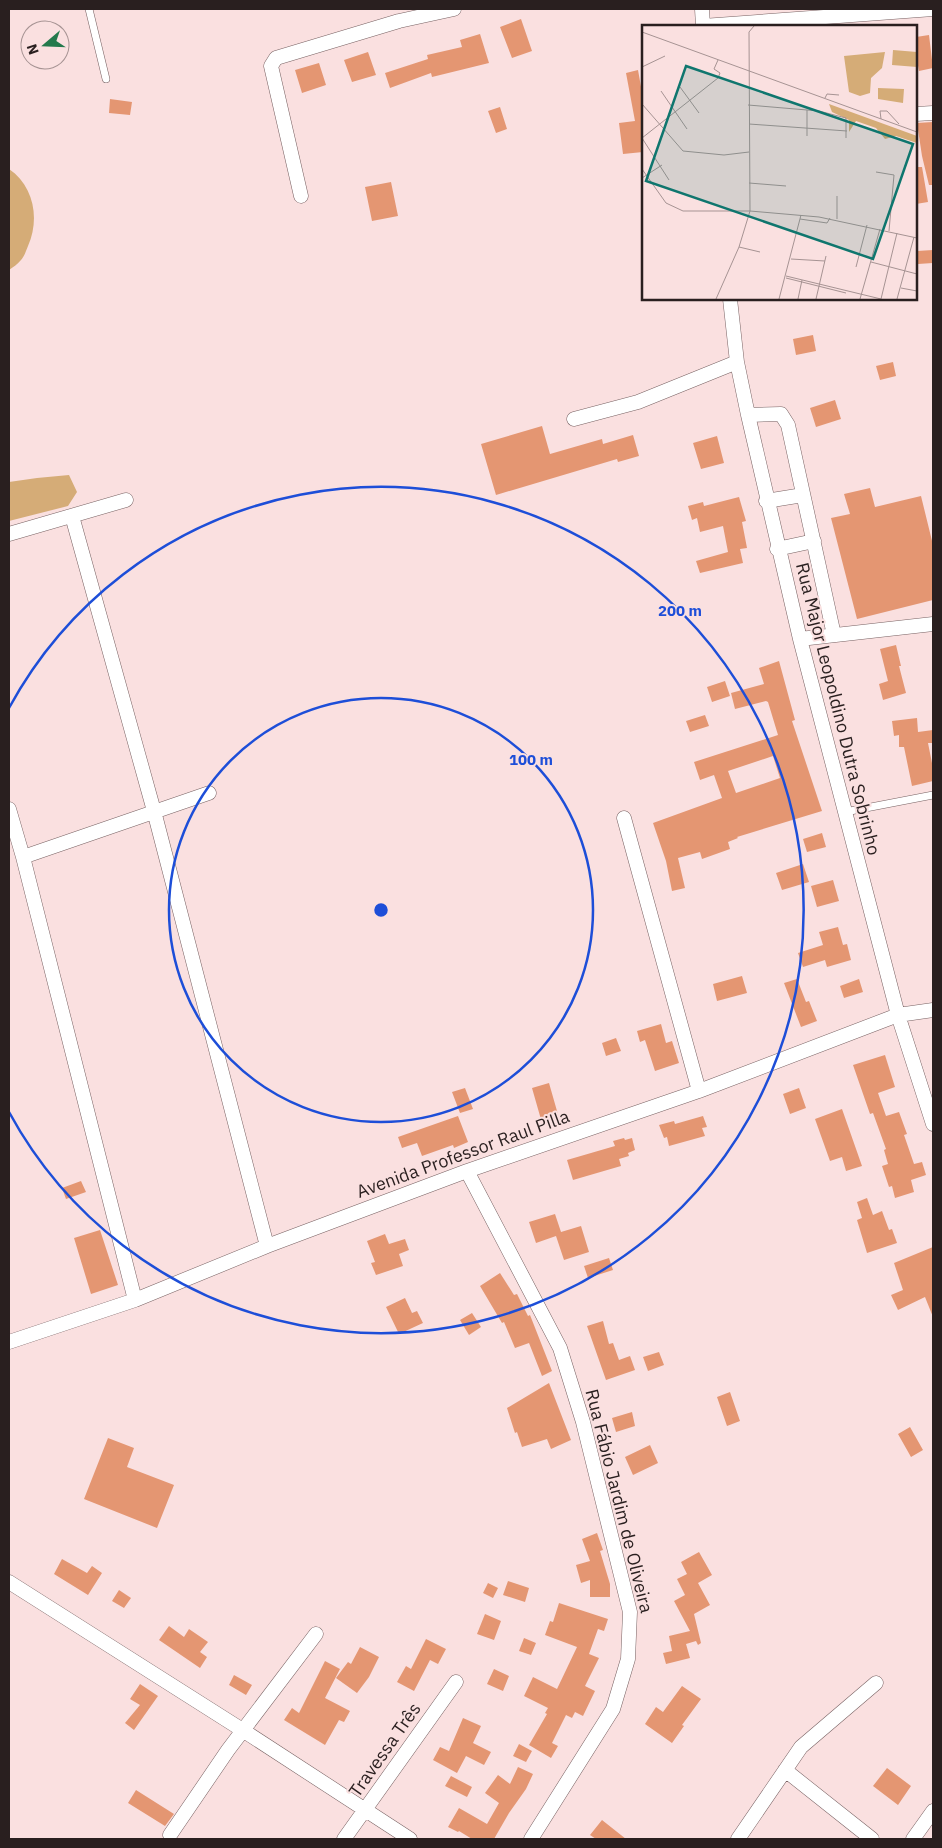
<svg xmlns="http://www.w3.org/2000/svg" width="942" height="1848" font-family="'IBM Plex Sans',sans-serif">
<rect width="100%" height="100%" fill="#fae0e0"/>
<path fill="#d5ac77" d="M9 169C34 186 40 219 28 246 26 251 24 257 21 260 18 264 13 267 9 270Z
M69 475 77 492 68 506 9 521V482L37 478Z"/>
<path fill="#e49672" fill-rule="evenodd" d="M521 19 532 51 512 58 500 27Z
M480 34 489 63 432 77 431 73 390 88 385 73 428 59 427 55 462 47 460 40Z
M929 35 933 68 919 71 916 55V37Z
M368 52 376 75 352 82 344 60Z
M319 63 326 85 302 93 295 70Z
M638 70 643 98V152L623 154 619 123 635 121 626 73Z
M110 99 132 102 130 115 109 113Z
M500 107 507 129 496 133 488 111Z
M933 122V185H929L922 156 917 123Z
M916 167H922L928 202 916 204Z
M391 182 398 216 372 221 365 187Z
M933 250V263L918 264 917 251Z
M813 335 816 351 796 355 793 339Z
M893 362 896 376 880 380 876 366Z
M835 400 841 419 816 427 810 408Z
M542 426 550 454 602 439 603 444 633 435 639 456 618 462 617 459 496 495 481 444Z
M717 436 724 463 701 469 693 443Z
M870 488 875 507 921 496 933 545V600L857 619 831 518 850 514 844 494Z
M739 497 746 521 742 522 747 548 740 549 743 563 700 573 696 561 728 552 723 526 700 532 697 518 692 520 688 506 703 502 704 506Z
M896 645 901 666H899L906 693 883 700 879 684 888 681 880 649Z
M779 661 795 720 792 721 822 811 737 837 738 838 728 842 730 849 702 859 700 852 678 858 685 888 672 891 666 861 653 823 722 798 714 775 700 780 694 762 778 735 768 702 766 701 735 709 731 693 764 684 759 668ZM773 756 780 778 736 793 728 771Z
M725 681 730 696 712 702 707 687Z
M705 715 709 726 690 732 686 721Z
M917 718 918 732 933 730V743H928L933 768V781L912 786 904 747H899V735L894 736 892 721Z
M822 833 826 847 807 852 803 839Z
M803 864 809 882 782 890 776 873Z
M833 880 839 901 817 907 811 886Z
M838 927 843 945 847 944 851 960 827 967 825 960 803 967 798 953 823 945 819 932Z
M742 976 747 993 717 1001 713 984Z
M797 979 806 1002 809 1001 817 1021 801 1027 784 983Z
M859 979 863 992 844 998 840 986Z
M661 1024 666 1043 672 1041 679 1063 655 1071 645 1040 640 1042 637 1031Z
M616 1038 621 1051 606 1056 602 1043Z
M885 1055 895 1087 878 1093 886 1116 899 1112 907 1134 904 1135 914 1164 922 1162 926 1175 911 1180 914 1192 895 1198 892 1186 889 1187 882 1166 888 1164 884 1150 886 1149 873 1113 870 1114 853 1065Z
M549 1083 559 1118 542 1123 532 1088Z
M465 1088 473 1109 460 1113 452 1092Z
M799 1088 806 1108 790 1114 783 1094Z
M842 1109 862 1166 846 1171 842 1157 830 1161 815 1119Z
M458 1116 468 1142 454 1148 453 1145 422 1156 417 1143 402 1148 398 1137Z
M703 1116 707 1127 702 1128 705 1136 669 1146 667 1137 664 1138 659 1125 674 1121 675 1124Z
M624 1138 625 1140 632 1138 635 1150 628 1153 629 1156 619 1159 621 1166 573 1180 567 1160 615 1146 613 1141Z
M81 1181 86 1192 66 1199 62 1188Z
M867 1198 873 1215 882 1211 889 1230 892 1229 897 1243 867 1253 857 1220 862 1218 857 1202Z
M555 1214 561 1232 581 1226 589 1252 564 1260 556 1236 536 1243 529 1222Z
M100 1230 118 1285 91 1294 74 1238Z
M385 1234 389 1244 405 1239 409 1250 399 1254 403 1266 376 1275 371 1263 375 1262 367 1241Z
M933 1247V1317L925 1297 898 1310 891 1295 903 1290 894 1263Z
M609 1258 613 1270 588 1278 584 1266Z
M500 1273 514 1295 517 1294 528 1316 530 1315 552 1371 542 1376 529 1343 515 1348 504 1322 502 1323 480 1286Z
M405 1298 412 1313 417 1311 423 1323 399 1334 386 1307Z
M472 1313 481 1327 469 1335 460 1320Z
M603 1321 609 1344 613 1343 619 1360 630 1356 635 1370 606 1380 587 1326Z
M659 1352 664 1365 648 1371 643 1357Z
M549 1383 571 1440 551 1449 547 1439 522 1447 517 1432 515 1433 507 1408Z
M730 1392 740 1421 727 1426 717 1397Z
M632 1412 635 1426 616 1432 612 1418Z
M910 1427 923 1450 911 1457 898 1434Z
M108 1438 134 1448 127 1467 174 1485 157 1528 84 1499Z
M650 1445 658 1463 633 1475 625 1457Z
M597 1533 603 1550 600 1551 610 1584V1597H590V1580L581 1583 576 1565 590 1561 582 1539Z
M699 1552 712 1575 698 1583 710 1605 694 1614 701 1643 698 1645 696 1641 686 1644 690 1658 666 1664 663 1653 672 1651 669 1636 690 1631 674 1601 685 1595 677 1579 687 1574 681 1562Z
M62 1559 87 1573 92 1566 102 1573 88 1595 54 1574Z
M508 1581 529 1588 525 1602 503 1595Z
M488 1583 498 1588 493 1598 483 1593Z
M119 1590 131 1598 124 1608 112 1601Z
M559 1603 608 1619 604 1631 598 1629 589 1654 599 1658 585 1686 595 1691 583 1716 575 1712 572 1718 566 1715 552 1743 558 1746 551 1758 529 1745 547 1714 545 1713 548 1708 524 1696 533 1677 557 1689 577 1647 545 1635 550 1621 553 1622Z
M485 1614 501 1621 494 1640 477 1634Z
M169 1626 184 1637 189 1629 208 1642 200 1652 207 1657 200 1668 159 1640Z
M524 1638 536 1643 531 1655 519 1651Z
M426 1639 446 1649 438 1664 430 1660 414 1691 397 1682 406 1666 411 1669Z
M360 1647 379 1657 369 1677 357 1693 336 1678 348 1662 351 1664Z
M325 1661 340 1669 325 1698 350 1711 344 1722 339 1720 325 1745 284 1720 292 1708 299 1713Z
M494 1669 509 1676 503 1691 487 1684Z
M234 1675 252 1685 246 1695 229 1685Z
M140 1684 158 1696 134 1730 125 1723 140 1705 130 1699Z
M682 1686 701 1699 682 1725 684 1726 672 1743 645 1724 656 1707 663 1712Z
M463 1718 481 1726 473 1743 491 1752 484 1765 466 1756 457 1773 433 1760 440 1747 449 1751Z
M519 1744 532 1751 526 1762 513 1756Z
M518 1767 533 1774 526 1789 509 1813 494 1839H472L459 1831 458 1832 448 1827 459 1808 487 1824 499 1803 485 1793 498 1775 510 1784Z
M887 1768 911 1786 898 1805 873 1786Z
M451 1776 472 1787 467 1797 445 1786Z
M136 1790 174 1814 165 1826 128 1803Z
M602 1820 626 1839H596L590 1835Z"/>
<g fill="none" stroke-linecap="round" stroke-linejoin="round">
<g stroke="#786263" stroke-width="8">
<path id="lane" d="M89 9 106 79
M845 812 933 795"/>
</g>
<g stroke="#786263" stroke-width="15">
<path id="street" d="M702 9 703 26
M703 26 933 9
M916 114 933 113
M301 196 271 66 276 58 399 21 454 9
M730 299 737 362 748 415 800 639 898 1015 933 1124
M748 415 781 414 788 425 834 635
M574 419 638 402 737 362
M766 501 803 495
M72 516 154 811 267 1246
M9 534 126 500
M777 549 814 541
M800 639 933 624
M9 809 23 857 135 1300
M624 818 699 1091
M23 857 209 793
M467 1171 560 1348 583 1422 630 1612 628 1659 613 1709 531 1839
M9 1342 135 1300 267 1246 467 1171 699 1091 898 1015 933 1010
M9 1582 244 1731 410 1839
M785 1770 872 1839
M170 1835 228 1750 316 1634
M344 1839 456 1682
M738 1839 801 1747 876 1683
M913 1839 933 1811"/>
</g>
<use href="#lane" stroke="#fff" stroke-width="7"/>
<use href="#street" stroke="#fff" stroke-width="14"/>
</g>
<g fill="none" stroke="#1d4ed8" stroke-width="2.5">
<circle cx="381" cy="910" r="212"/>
<path d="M9 708A423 423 0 1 1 9 1112"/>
</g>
<g text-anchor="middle" stroke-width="4" stroke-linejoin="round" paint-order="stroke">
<g font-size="18" fill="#291f1f" stroke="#fae0e0">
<text transform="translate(838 709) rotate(76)" y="6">Rua Major Leopoldino Dutra Sobrinho</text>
<text transform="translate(463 1154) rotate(-20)" y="6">Avenida Professor Raul Pilla</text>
<text transform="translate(619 1501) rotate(76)" y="6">Rua Fábio Jardim de Oliveira</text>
<text transform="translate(385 1750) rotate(-55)" y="6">Travessa Três</text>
</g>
</g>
<g transform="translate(642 25)">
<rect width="275" height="275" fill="#fae0e0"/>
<path d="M251 25 275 27V42L250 40ZM243 27 240 43 229 53 228 68 218 71 207 67 202 31ZM236 63 262 64 261 78 236 74ZM187 79 275 111V118L254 111 243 114 234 103 214 96 207 107V95L190 87Z" fill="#d5ac77"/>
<path fill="none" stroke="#a69393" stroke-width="1" d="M0 7 275 107M0 42 23 31M38 62 57 88M19 66 45 104M183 73 185 69 197 70M0 79 41 126 82 130 107 127M106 80 177 86 204 93V113M165 85V111M239 94 238 86H245L257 99M107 99 205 106M0 113 76 53 78 48 72 44 76 35M0 113 27 155M0 144 24 178 41 186H108L177 192 275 213M234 147 252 150 247 206M0 153 20 140M107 158 144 161M195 171V194M158 194 185 198 188 193M97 222 118 227M149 234 183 236M229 237 275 249M214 242 225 200M144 251 239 274M144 253 204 268M259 263 275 266M74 274 97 222 108 186 107 7 112 1M137 274 159 190M156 274 160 255M174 274 184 231M218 274 238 204M239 274 255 208M255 274 272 212"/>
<path fill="#0f766e" fill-opacity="0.15" stroke="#0f766e" stroke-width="2.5" d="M44 41 271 119 231 234 4 156Z"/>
<rect width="275" height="275" fill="none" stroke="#291f1f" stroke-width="2.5"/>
</g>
<circle cx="381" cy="910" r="8" fill="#1d4ed8" stroke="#fae0e0" stroke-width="2.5"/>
<g font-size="15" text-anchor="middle" font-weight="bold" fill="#1d4ed8" stroke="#fae0e0" stroke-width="4" stroke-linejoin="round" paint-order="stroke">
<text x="680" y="616">200 m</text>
<text x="531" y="765">100 m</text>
</g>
<rect width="942" height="1848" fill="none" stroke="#291f1f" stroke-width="20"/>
<g transform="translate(45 45) rotate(251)"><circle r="24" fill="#fae0e0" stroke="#a69393"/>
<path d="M0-4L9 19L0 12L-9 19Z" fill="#24794c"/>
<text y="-8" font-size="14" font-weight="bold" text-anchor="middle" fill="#291f1f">N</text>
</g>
</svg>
